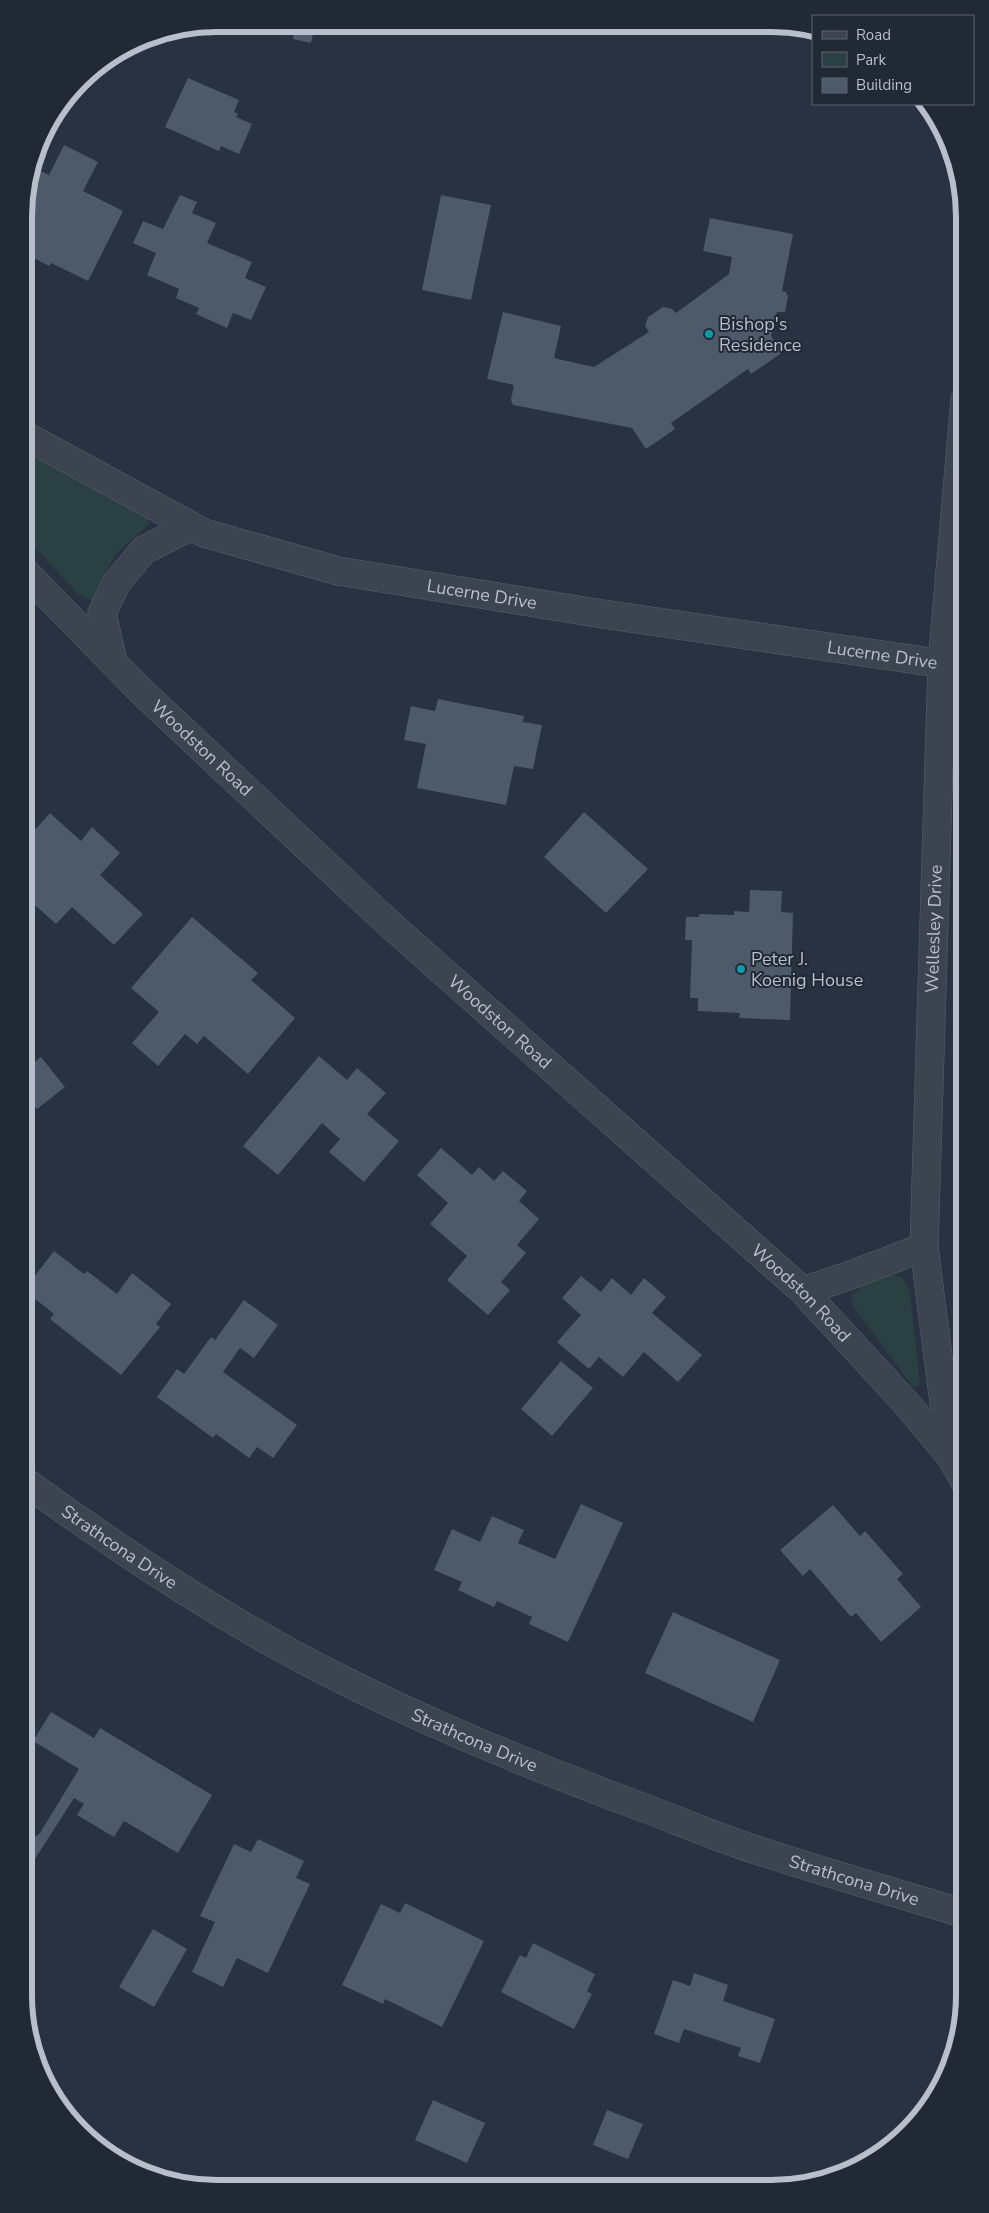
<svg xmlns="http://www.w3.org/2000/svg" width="989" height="2213" font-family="'Nunito Sans',sans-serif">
<rect width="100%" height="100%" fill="#283240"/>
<path fill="#2b4042" d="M24 452 145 516 150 523 117 553 104 574 94 602 78 594 24 535Z
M893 1274 903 1278 910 1292 920 1385 913 1387 853 1306 851 1296 867 1283Z"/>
<path fill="#4e5969" d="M273 24H315L311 43 293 39 294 31 272 26Z
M188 78 239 100 234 112 238 114 236 117 252 124 239 154 221 146 219 151 165 127Z
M64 145 98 162 83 191 123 211 88 281 51 263 49 266 24 253V204L34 168 49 175Z
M180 195 197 202 192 213 216 223 207 243 252 262 245 278 266 287 251 320 233 313 227 328 196 314 199 308 176 298 179 289 147 275 156 253 133 243 143 221 163 229Z
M441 195 491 205 471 300 422 290Z
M710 218 793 234 782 291 786 292 788 296 785 312H777L771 336 783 352 751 374 748 369 671 423 675 429 646 449 632 428 513 405 511 400 514 385 487 379 503 312 561 326 554 358 594 367 649 332 645 326 648 317 663 307 672 309 676 313 729 274 732 257 703 251Z
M438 699 524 716 523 722 542 725 533 769 514 766 506 805 417 788 426 744 404 740 411 706 435 711Z
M584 812 648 869 606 913 544 857Z
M50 813 81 841 92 827 120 853 100 875 143 914 114 945 72 907 56 924 27 898 24 901V842Z
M750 890 782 891 781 912 793 913 790 1020 739 1018 740 1013 698 1011V998H690L692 940H685L686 917H699V914L734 915V911L749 912Z
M192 917 258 973 251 980 295 1018 248 1074 204 1036 197 1044 185 1034 158 1066 132 1043 159 1012 131 988Z
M319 1056 347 1080 357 1068 386 1093 367 1114 399 1141 364 1182 329 1152 340 1139 322 1123 278 1175 243 1146Z
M41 1057 65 1087 37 1109 24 1093V1071Z
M441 1148 472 1175 479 1167 494 1181 503 1171 527 1191 519 1201 539 1219 517 1245 526 1253 501 1282 510 1290 488 1315 447 1280 467 1256 430 1224 448 1203 417 1175Z
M24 1210 33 1222 24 1230Z
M54 1251 84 1274 87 1271 117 1294 132 1273 171 1304 156 1324 160 1327 121 1375 50 1319 54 1314 24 1290Z
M581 1276 601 1292 612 1278 631 1295 644 1278 666 1297 652 1313 702 1355 678 1382 644 1352 623 1377 599 1357 589 1369 557 1342 581 1315 562 1298Z
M244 1300 278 1325 254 1358 240 1348 223 1372 297 1425 273 1458 257 1447 249 1458 216 1434 213 1438 157 1397 177 1369 184 1374 211 1337 215 1340Z
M561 1361 593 1388 552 1436 521 1409Z
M581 1504 623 1523 568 1642 529 1624 532 1617 497 1601 494 1607 458 1590 462 1582 434 1570 452 1529 480 1542 492 1516 524 1530 518 1543 555 1559Z
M833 1505 860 1536 865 1531 903 1574 897 1579 921 1607 881 1642 856 1613 851 1617 810 1569 803 1576 780 1550Z
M673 1612 780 1660 753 1722 645 1673Z
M51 1712 94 1738 100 1728 212 1795 178 1853 124 1821 114 1837 77 1815 84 1804 74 1798 24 1876V1837L30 1841 40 1833 79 1769 33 1741Z
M258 1839 304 1861 296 1878 310 1884 268 1973 237 1958 223 1987 192 1972 215 1922 200 1916 234 1844 251 1852Z
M405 1903 484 1941 442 2027 385 1999 383 2004 342 1985 381 1904 400 1913Z
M153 1929 187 1949 154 2007 119 1987Z
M533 1943 595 1974 587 1991 592 1994 574 2029 501 1992 520 1955 526 1958Z
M694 1973 728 1985 723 2001 775 2019 760 2063 738 2056 741 2048 684 2029 679 2043 654 2034 673 1980 690 1986Z
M433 2100 485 2123 467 2163 415 2140Z
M607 2110 643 2124 628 2159 593 2145Z
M568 2182 573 2188H560Z"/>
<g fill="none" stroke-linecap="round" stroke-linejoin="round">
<g stroke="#5a626d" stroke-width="29">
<g id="street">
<path id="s1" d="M24 435 204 533 338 571 603 614 965 667"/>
<path id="s2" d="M24 571 141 691 385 920 803 1291 906 1403 951 1457 965 1482"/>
<path d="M113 662 102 613 117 582 144 550 191 526"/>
<path d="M803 1291 851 1275 924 1247"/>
<path id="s3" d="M951 1457 924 1247 942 664 965 399"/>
<path id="s4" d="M24 1481C128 1556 236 1628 353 1685 448 1732 547 1772 647 1809 681 1822 715 1836 750 1848 821 1871 893 1892 965 1914"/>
</g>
</g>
<use href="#street" stroke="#3c4450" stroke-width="28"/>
</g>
<g fill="#0f9aa8" stroke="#212935" stroke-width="2">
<circle cx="709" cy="334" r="5"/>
<circle cx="741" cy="969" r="5"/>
</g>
<g text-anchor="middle" stroke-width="4" stroke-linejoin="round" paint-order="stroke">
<g font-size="18" fill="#b9bfca" stroke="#212935" text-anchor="start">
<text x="719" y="330">Bishop's<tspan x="719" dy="21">Residence</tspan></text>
<text x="751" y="965">Peter J.<tspan x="751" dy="21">Koenig House</tspan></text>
</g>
<g font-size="18" fill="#b9bfca" stroke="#212935">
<text dy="6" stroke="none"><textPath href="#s1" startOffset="490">Lucerne Drive</textPath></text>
<text dy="6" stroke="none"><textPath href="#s1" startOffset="895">Lucerne Drive</textPath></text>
<text dy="6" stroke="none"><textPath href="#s2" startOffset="251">Woodston Road</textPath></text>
<text dy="6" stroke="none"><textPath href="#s3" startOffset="530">Wellesley Drive</textPath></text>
<text dy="6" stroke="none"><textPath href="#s2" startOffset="656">Woodston Road</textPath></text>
<text dy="6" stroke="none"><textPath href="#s2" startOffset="1061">Woodston Road</textPath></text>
<text dy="6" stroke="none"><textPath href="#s4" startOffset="116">Strathcona Drive</textPath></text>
<text dy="6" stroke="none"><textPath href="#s4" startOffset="521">Strathcona Drive</textPath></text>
<text dy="6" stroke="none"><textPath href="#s4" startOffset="926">Strathcona Drive</textPath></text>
</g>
</g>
<path d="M0 0H989V2213H0ZM217 32H771A185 185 0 0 1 956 217V1995A185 185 0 0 1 771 2180H217A185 185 0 0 1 32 1995V217A185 185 0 0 1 217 32Z" fill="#212935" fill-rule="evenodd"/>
<path fill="none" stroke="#b9bfca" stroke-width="6" d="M217 32H771A185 185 0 0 1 956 217V1995A185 185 0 0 1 771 2180H217A185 185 0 0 1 32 1995V217A185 185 0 0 1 217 32Z"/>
<rect x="812" y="15" width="162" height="90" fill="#212935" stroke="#5e6571"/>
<rect x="822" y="31" width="25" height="8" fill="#3c4450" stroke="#5e6571"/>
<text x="856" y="40" font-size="15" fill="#b9bfca">Road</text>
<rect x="822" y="52" width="25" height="15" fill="#2b4042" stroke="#5e6571"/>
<text x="856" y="65" font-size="15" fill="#b9bfca">Park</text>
<rect x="822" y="78" width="25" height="15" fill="#4e5969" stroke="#5e6571"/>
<text x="856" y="90" font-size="15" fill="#b9bfca">Building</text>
</svg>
